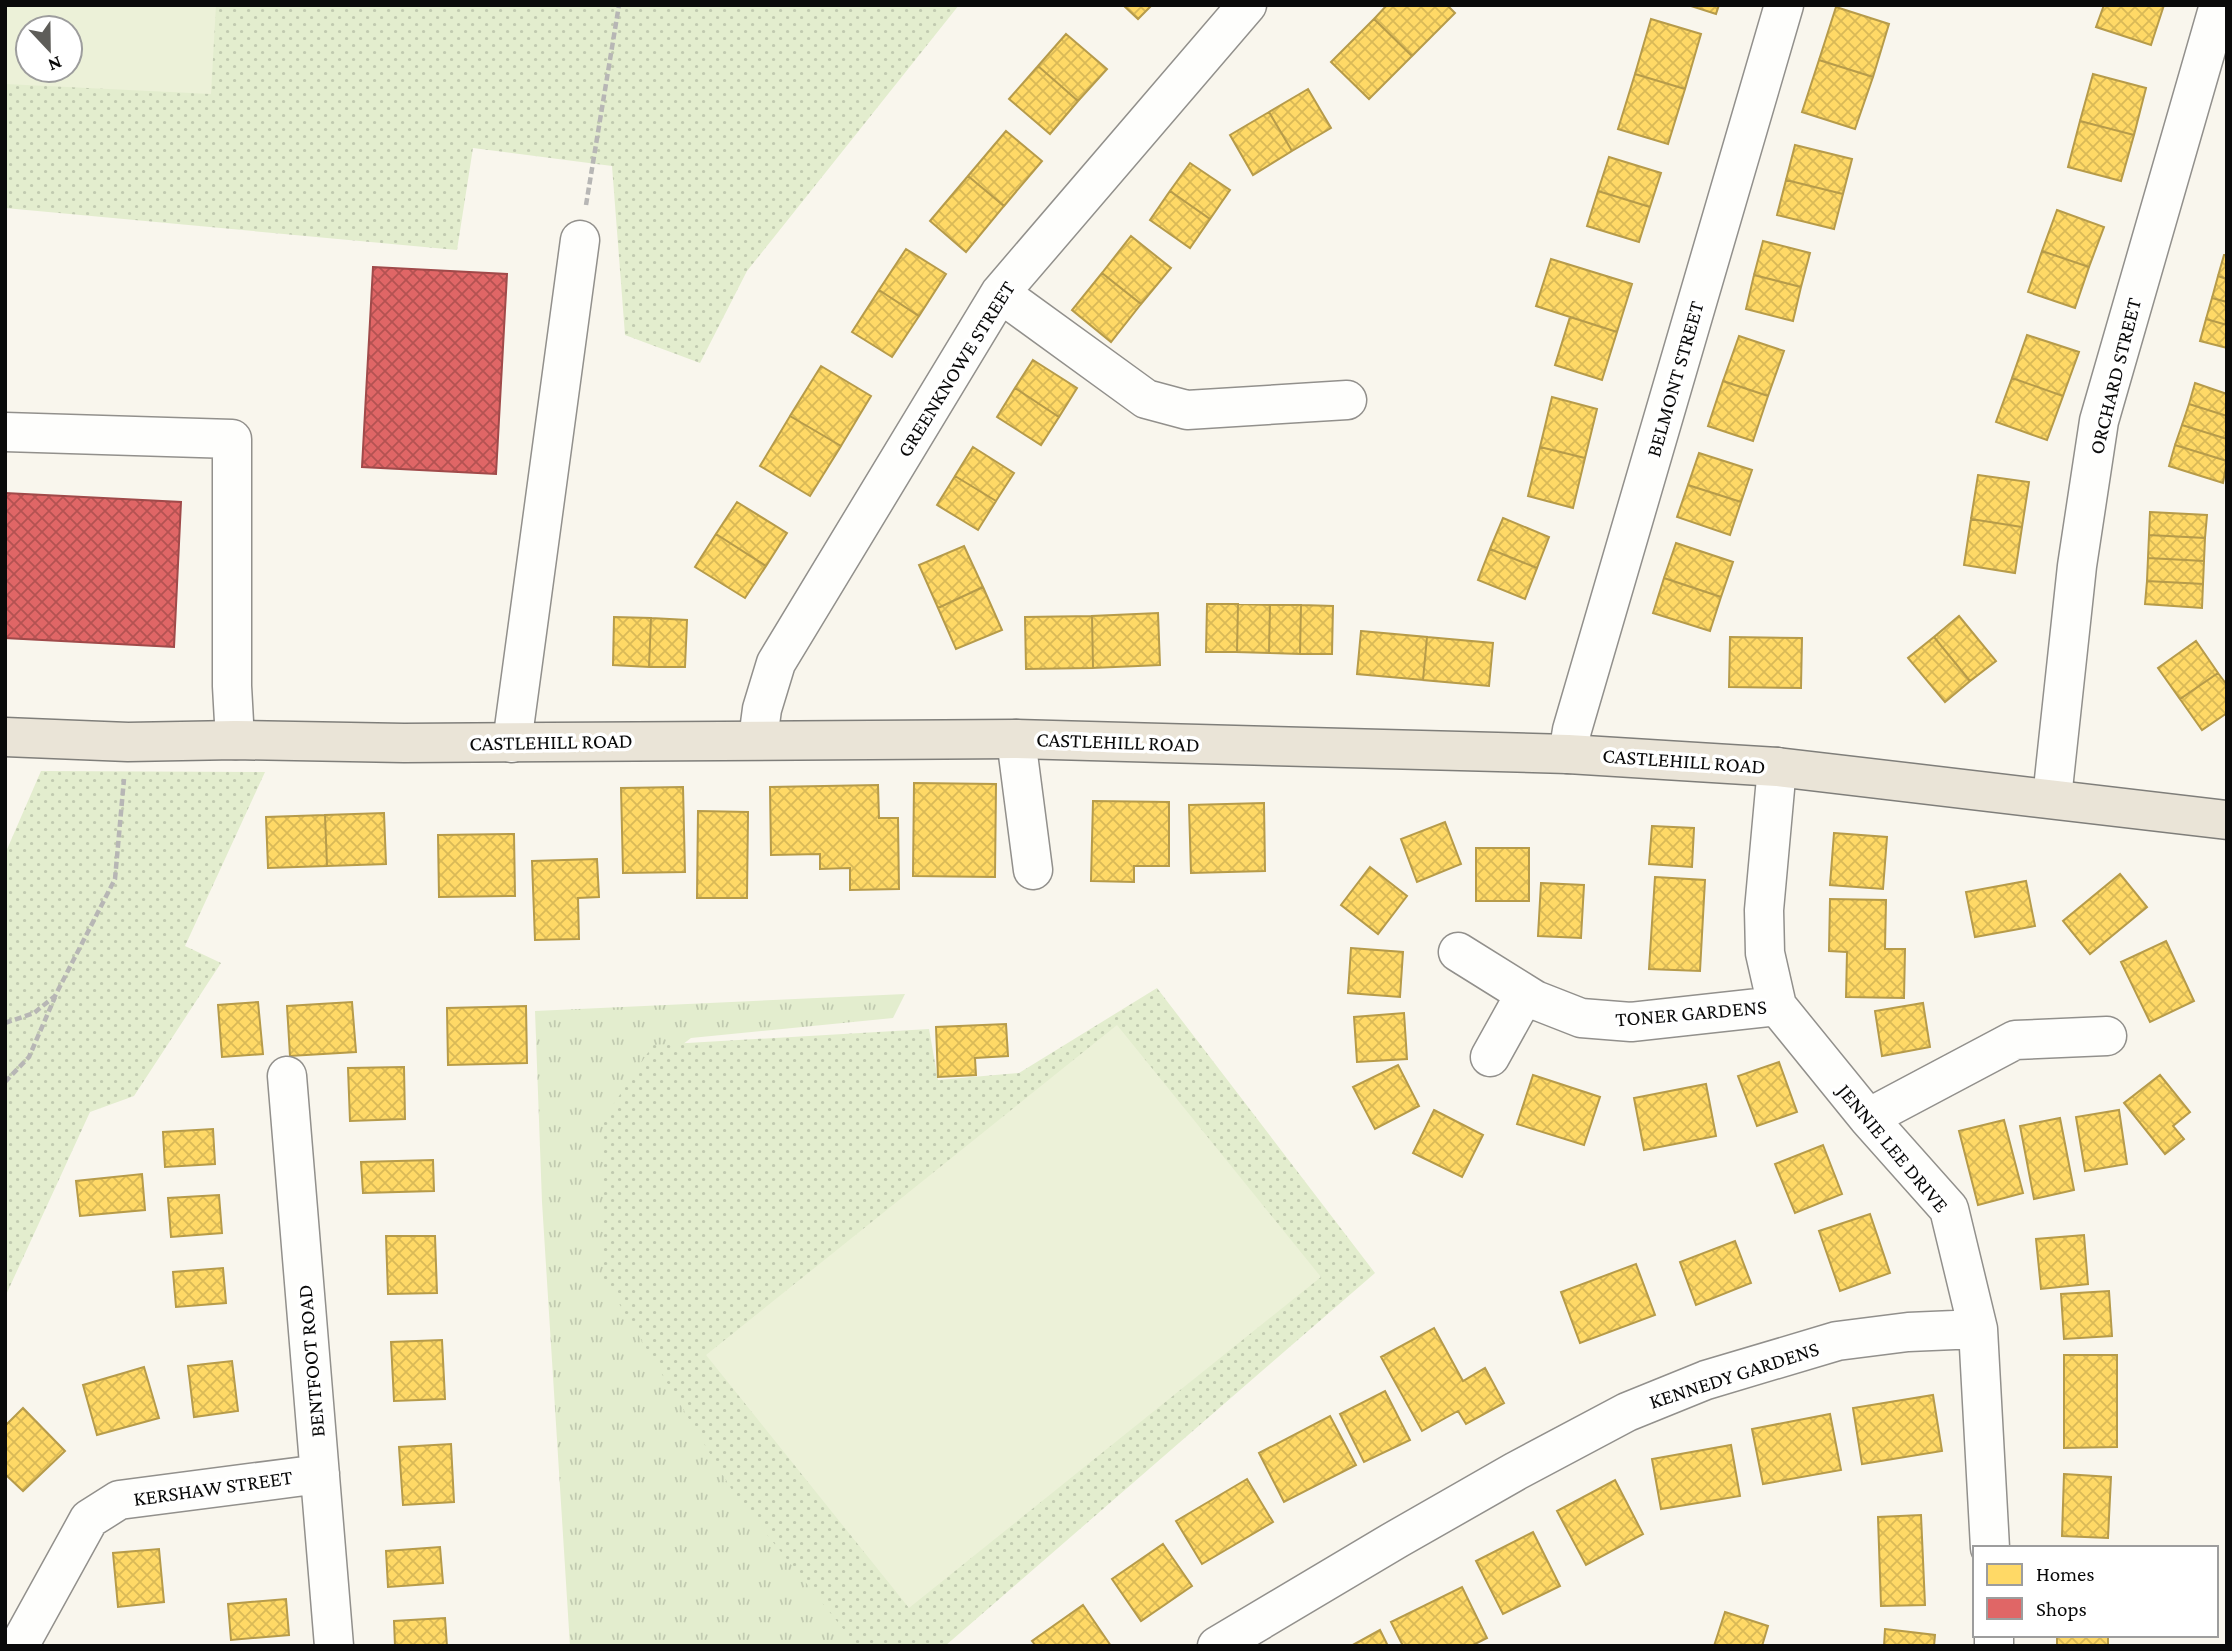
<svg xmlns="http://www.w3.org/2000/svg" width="2232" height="1651" font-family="'Crimson Pro',serif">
<defs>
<pattern id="grass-tufts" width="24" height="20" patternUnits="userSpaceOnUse" patternTransform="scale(1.75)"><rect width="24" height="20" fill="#e3edce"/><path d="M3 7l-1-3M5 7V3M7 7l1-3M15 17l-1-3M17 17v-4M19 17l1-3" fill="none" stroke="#c1cab0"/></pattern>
<pattern id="park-dots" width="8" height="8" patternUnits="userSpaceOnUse" patternTransform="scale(1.75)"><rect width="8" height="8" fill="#e3edce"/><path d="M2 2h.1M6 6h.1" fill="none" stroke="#c1cab0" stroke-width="1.8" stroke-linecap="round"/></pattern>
<pattern id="homes-cross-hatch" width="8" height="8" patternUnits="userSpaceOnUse" patternTransform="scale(1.75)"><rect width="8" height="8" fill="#ffd966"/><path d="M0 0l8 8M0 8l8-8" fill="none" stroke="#d9b957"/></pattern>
<pattern id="shops-cross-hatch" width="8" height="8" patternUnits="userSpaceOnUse" patternTransform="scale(1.75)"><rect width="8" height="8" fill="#e06666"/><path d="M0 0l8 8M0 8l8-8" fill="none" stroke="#b45252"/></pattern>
</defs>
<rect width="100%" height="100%" fill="#f9f6ed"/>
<path fill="url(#grass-tufts)" d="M905 994 893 1018 691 1038 644 1074 883 1646H570L542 1202 535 1011Z"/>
<path fill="url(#park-dots)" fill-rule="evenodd" d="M5 5H959L747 271 700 363 625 335 612 166 473 148 457 250 5 208ZM28 28H70V70H28Z
M41 771 265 772 185 946 221 963 134 1096 90 1112 5 1297V854Z
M1157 988 1375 1273 945 1646H857L735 1495 603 1277V1120L653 1045 929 1029 938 1080 1019 1073Z"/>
<path fill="#ecf1d8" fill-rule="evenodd" d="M5 5H216L211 94 5 84ZM28 28H70V70H28Z
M1117 1025 1321 1277 909 1608 706 1355Z"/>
<path fill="url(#homes-cross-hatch)" stroke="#b69b4a" stroke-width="2" d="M1123 5H1152L1138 19Z
M1387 5H1447L1455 13 1412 56 1374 19Z
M1688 5H1719L1716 14Z
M2104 5H2164L2151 45 2096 27Z
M1836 7 1889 24 1873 77 1819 60Z
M1374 19 1412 56 1369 99 1331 62Z
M1651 19 1701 34 1685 89 1635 74Z
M1066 34 1107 69 1078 101 1038 66Z
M1819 60 1873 77 1855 129 1802 112Z
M1038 66 1078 101 1050 134 1009 99Z
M1635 74 1685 89 1668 144 1618 129Z
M2093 74 2146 88 2134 135 2080 121Z
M1308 89 1331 128 1292 151 1269 112Z
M1269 112 1292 151 1253 175 1230 135Z
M2080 121 2134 135 2121 181 2068 167Z
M1006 131 1042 161 1004 206 968 176Z
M1795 145 1852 159 1843 194 1786 180Z
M1609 157 1661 173 1650 207 1598 191Z
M1190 163 1230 190 1210 219 1170 191Z
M968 176 1004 206 966 252 930 221Z
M1786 180 1843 194 1834 229 1777 215Z
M1170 191 1210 219 1190 248 1150 220Z
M1598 191 1650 207 1639 242 1587 226Z
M2057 210 2104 227 2089 267 2042 251Z
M1131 236 1171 268 1141 304 1102 273Z
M1763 241 1810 253 1801 287 1754 275Z
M906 249 946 274 919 316 879 290Z
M2042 251 2089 267 2075 308 2028 292Z
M2224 255H2227V279L2218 276Z
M1551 259 1632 284 1617 332 1536 306Z
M1102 273 1141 304 1111 342 1072 310Z
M1754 275 1801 287 1793 321 1746 309Z
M2218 276 2227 279V302L2212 298Z
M879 290 919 316 892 357 852 332Z
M2212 298 2227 302V325L2206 319Z
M1570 317 1617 332 1602 380 1555 365Z
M2206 319 2227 325V348L2200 341Z
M2027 335 2079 352 2063 396 2012 378Z
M1739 336 1784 351 1768 396 1723 381Z
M1033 360 1077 388 1059 417 1015 388Z
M821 366 871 396 841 446 790 416Z
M2012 378 2063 396 2047 440 1996 422Z
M1723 381 1768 396 1753 441 1708 426Z
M2195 383 2227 394V416L2189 404Z
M1015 388 1059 417 1041 445 997 417Z
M1552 397 1597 409 1585 458 1540 447Z
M2189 404 2227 416V439L2182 425Z
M790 416 841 446 810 496 760 466Z
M2182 425 2227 439V461L2175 445Z
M2175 445 2227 461 2223 483 2169 466Z
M973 447 1014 473 996 501 955 476Z
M1540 447 1585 458 1573 508 1528 496Z
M1699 453 1752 470 1741 502 1688 485Z
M1978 475 2029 482 2022 527 1971 519Z
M955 476 996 501 978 530 937 505Z
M1688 485 1741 502 1730 535 1677 517Z
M737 502 787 533 766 566 716 534Z
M2150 512 2207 515 2205 538 2149 535Z
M1503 518 1549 537 1537 568 1490 549Z
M1971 519 2022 527 2015 573 1964 565Z
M716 534 766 566 745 598 695 567Z
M2149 535 2205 538 2204 561 2148 558Z
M1676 543 1733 562 1721 597 1664 578Z
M964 546 983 587 938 608 919 565Z
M1490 549 1537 568 1525 599 1478 580Z
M2148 558 2204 561 2203 584 2147 581Z
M1664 578 1721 597 1710 631 1653 613Z
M2147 581 2203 584 2202 608 2145 604Z
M983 587 1002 630 956 649 938 608Z
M1207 604H1238L1237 652H1206Z
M1238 604 1270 605 1269 653 1237 652Z
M1270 605H1301L1300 654 1269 653Z
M1301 605 1333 606 1332 654H1300Z
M1158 613 1160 665 1093 668 1092 616Z
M1092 616 1093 668 1026 669 1025 617Z
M1959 616 1996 661 1970 681 1934 637Z
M614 617 651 618 649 667 613 665Z
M651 618 687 620 685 667H649Z
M1361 631 1427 637 1423 680 1357 674Z
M1427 637 1493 643 1489 686 1423 680Z
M1730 637 1802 638 1801 688 1729 687Z
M1934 637 1970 681 1945 702 1908 658Z
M2196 641 2218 673 2180 699 2158 668Z
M2218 673 2227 685V713L2202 730 2180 699Z
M914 783 996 784 995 877 913 876Z
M878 785 879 818H898L899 889 850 890V868L820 869V854L771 855 770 787Z
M683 787 685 872 623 873 621 788Z
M1093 801 1169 802V866H1134V882L1091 881Z
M1264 803 1265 871 1191 873 1189 805Z
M698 811 748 812 747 898H697Z
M384 813 386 864 327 866 325 815Z
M325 815 327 866 268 868 266 817Z
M1445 822 1461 864 1417 882 1401 839Z
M1652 826 1694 828 1692 867 1649 864Z
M1834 833 1887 837 1883 889 1830 885Z
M514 834 515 896 439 897 438 835Z
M1476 848H1529V901H1476Z
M597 859 599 897 578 898 579 939 535 940 532 861Z
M1370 867 1407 896 1378 934 1341 905Z
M2120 874 2147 907 2090 954 2063 921Z
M1655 877 1705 880 1700 971 1649 969Z
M2026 881 2035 926 1975 937 1966 892Z
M1541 883 1584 885 1581 938 1538 936Z
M1830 899 1886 900 1885 949H1905L1904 998 1846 997 1847 952 1829 951Z
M2166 941 2194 1001 2150 1022 2121 962Z
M1351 948 1403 952 1400 997 1348 993Z
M258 1002 263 1054 222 1057 218 1005Z
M352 1002 356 1052 290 1056 287 1006Z
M1923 1003 1930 1047 1882 1056 1875 1011Z
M526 1006 527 1063 448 1065 447 1008Z
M1404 1013 1407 1059 1357 1062 1354 1017Z
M1006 1024 1008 1056 975 1058 976 1075 938 1077 936 1027Z
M1779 1062 1797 1112 1757 1126 1738 1076Z
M1398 1065 1419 1106 1375 1129 1353 1087Z
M404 1067 405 1119 350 1121 348 1068Z
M1533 1075 1600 1097 1584 1145 1517 1124Z
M2160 1075 2190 1112 2173 1126 2184 1139 2165 1154 2124 1103Z
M1706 1084 1716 1136 1644 1150 1634 1098Z
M1434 1110 1483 1135 1462 1177 1413 1153Z
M2119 1110 2127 1164 2085 1171 2076 1117Z
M2060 1118 2074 1190 2034 1199 2020 1126Z
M2004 1120 2023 1193 1978 1205 1959 1131Z
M213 1129 215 1164 165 1167 163 1132Z
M1823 1145 1842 1194 1795 1213 1775 1164Z
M433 1160 434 1191 363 1193 361 1162Z
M142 1174 145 1210 80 1216 76 1181Z
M219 1195 222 1233 171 1237 168 1198Z
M1870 1214 1890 1273 1840 1291 1819 1231Z
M2084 1235 2088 1284 2041 1289 2036 1239Z
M386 1236H435L437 1293 388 1294Z
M1735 1241 1751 1283 1696 1305 1680 1262Z
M1636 1264 1655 1315 1580 1343 1561 1292Z
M223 1268 226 1303 176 1307 173 1272Z
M2109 1291 2112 1336 2064 1339 2061 1294Z
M1434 1328 1463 1381 1485 1368 1504 1403 1466 1424 1458 1411 1422 1431 1381 1357Z
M442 1340 445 1399 394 1401 391 1342Z
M2064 1355H2117V1447L2064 1448Z
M232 1361 238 1411 194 1417 188 1366Z
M144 1367 159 1418 97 1435 83 1385Z
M1385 1391 1410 1440 1364 1462 1340 1414Z
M1933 1395 1942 1451 1862 1464 1853 1408Z
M23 1408 65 1451 23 1491 5 1474V1426Z
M1830 1414 1841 1470 1763 1484 1752 1429Z
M1330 1416 1356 1465 1284 1502 1259 1453Z
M451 1444 454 1502 403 1505 399 1447Z
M1731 1445 1740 1496 1661 1509 1652 1459Z
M2064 1474 2111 1477 2108 1538 2062 1536Z
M1247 1479 1273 1522 1202 1564 1176 1521Z
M1615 1480 1643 1534 1586 1565 1557 1511Z
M1921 1515 1925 1605 1881 1606 1878 1517Z
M1533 1532 1560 1586 1503 1614 1476 1561Z
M1163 1544 1192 1586 1141 1621 1112 1579Z
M440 1547 443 1583 388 1587 386 1551Z
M159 1549 164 1602 118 1607 113 1553Z
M1462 1587 1487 1638 1471 1646H1403L1391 1622Z
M286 1599 289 1635 231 1640 228 1604Z
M1083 1605 1111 1646H1036L1032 1641Z
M1725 1612 1768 1626 1762 1646H1714Z
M445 1618 447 1646H395L394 1621Z
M1885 1629 1935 1635 1934 1646H1884Z
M1380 1630 1388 1646H1351Z
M2057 1635H2108V1646H2057Z"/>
<path fill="url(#shops-cross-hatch)" stroke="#a04a4a" stroke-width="2" d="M373 267 507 274 496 474 362 467Z
M5 493 181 502 174 647 5 638Z"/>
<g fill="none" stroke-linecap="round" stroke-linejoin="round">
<g stroke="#92908c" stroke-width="41">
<path id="minor" d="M1000 293 1146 399 1187 410 1347 400
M5 432 232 439V686L235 740
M758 739 762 709 776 663 1000 293 1247 5
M1016 739 1033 870
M512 743 580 240
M1568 754 1572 730 1784 5
M1777 767 1764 910 1765 953 1777 1006 1868 1118 1949 1209 1978 1329 1990 1548
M2052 798 2077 566 2099 421 2219 5
M1458 952 1535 1000 1581 1018 1631 1022 1777 1006
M1490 1057 1525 994
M287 1076 334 1646
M1868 1118 2015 1040 2107 1036
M1994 1635V1646
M19 1646 89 1519 119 1500 320 1474
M1217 1646 1397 1539 1516 1471 1627 1412 1706 1380 1837 1341 1908 1332 1978 1329"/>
</g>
<g stroke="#7f7e7a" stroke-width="41">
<path id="major" d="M5 737 128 742 235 740 404 743 1016 739 1568 754 1777 767 2227 820"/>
</g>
<path stroke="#b7b6b5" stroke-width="4.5" stroke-dasharray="7 3.5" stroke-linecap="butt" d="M586 205 619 5
M5 1023 34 1013 55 996 115 879 124 779
M5 1082 29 1057 55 997"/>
<use href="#minor" stroke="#fefefc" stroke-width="38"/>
<use href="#major" stroke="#eae4d7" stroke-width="38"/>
</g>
<g text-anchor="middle" stroke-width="7" stroke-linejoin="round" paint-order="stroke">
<g font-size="21" fill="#0a0a0a" stroke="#fff">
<text transform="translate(956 369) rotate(-58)" y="7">GREENKNOWE STREET</text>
<text transform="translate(2115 376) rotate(-76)" y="7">ORCHARD STREET</text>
<text transform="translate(1675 379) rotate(-74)" y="7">BELMONT STREET</text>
<text transform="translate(551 742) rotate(-1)" y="7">CASTLEHILL ROAD</text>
<text transform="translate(1118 742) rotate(2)" y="7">CASTLEHILL ROAD</text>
<text transform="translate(1684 761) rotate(4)" y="7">CASTLEHILL ROAD</text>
<text transform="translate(1691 1013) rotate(-5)" y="7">TONER GARDENS</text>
<text transform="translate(1893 1148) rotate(50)" y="7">JENNIE LEE DRIVE</text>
<text transform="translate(311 1361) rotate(-95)" y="7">BENTFOOT ROAD</text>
<text transform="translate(1734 1375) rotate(-18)" y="7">KENNEDY GARDENS</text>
<text transform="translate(213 1488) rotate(-8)" y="7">KERSHAW STREET</text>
</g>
</g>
<rect width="2232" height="1651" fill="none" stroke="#0a0a0a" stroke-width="14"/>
<rect x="1973" y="1546" width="245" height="91" fill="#ffffff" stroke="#9d9d9d" stroke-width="2"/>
<rect x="1987" y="1564" width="35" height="21" fill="#ffd966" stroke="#9d9d9d" stroke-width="2"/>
<text x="2036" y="1581" font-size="21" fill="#0a0a0a">Homes</text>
<rect x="1987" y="1598" width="35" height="21" fill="#e06666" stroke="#9d9d9d" stroke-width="2"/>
<text x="2036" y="1616" font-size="21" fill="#0a0a0a">Shops</text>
<g transform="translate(49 49) rotate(158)"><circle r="33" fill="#ffffff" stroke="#9d9d9d" stroke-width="2"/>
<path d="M0-5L12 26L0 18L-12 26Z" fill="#5e5d59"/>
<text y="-10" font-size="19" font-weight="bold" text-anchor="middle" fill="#0a0a0a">N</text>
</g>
</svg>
